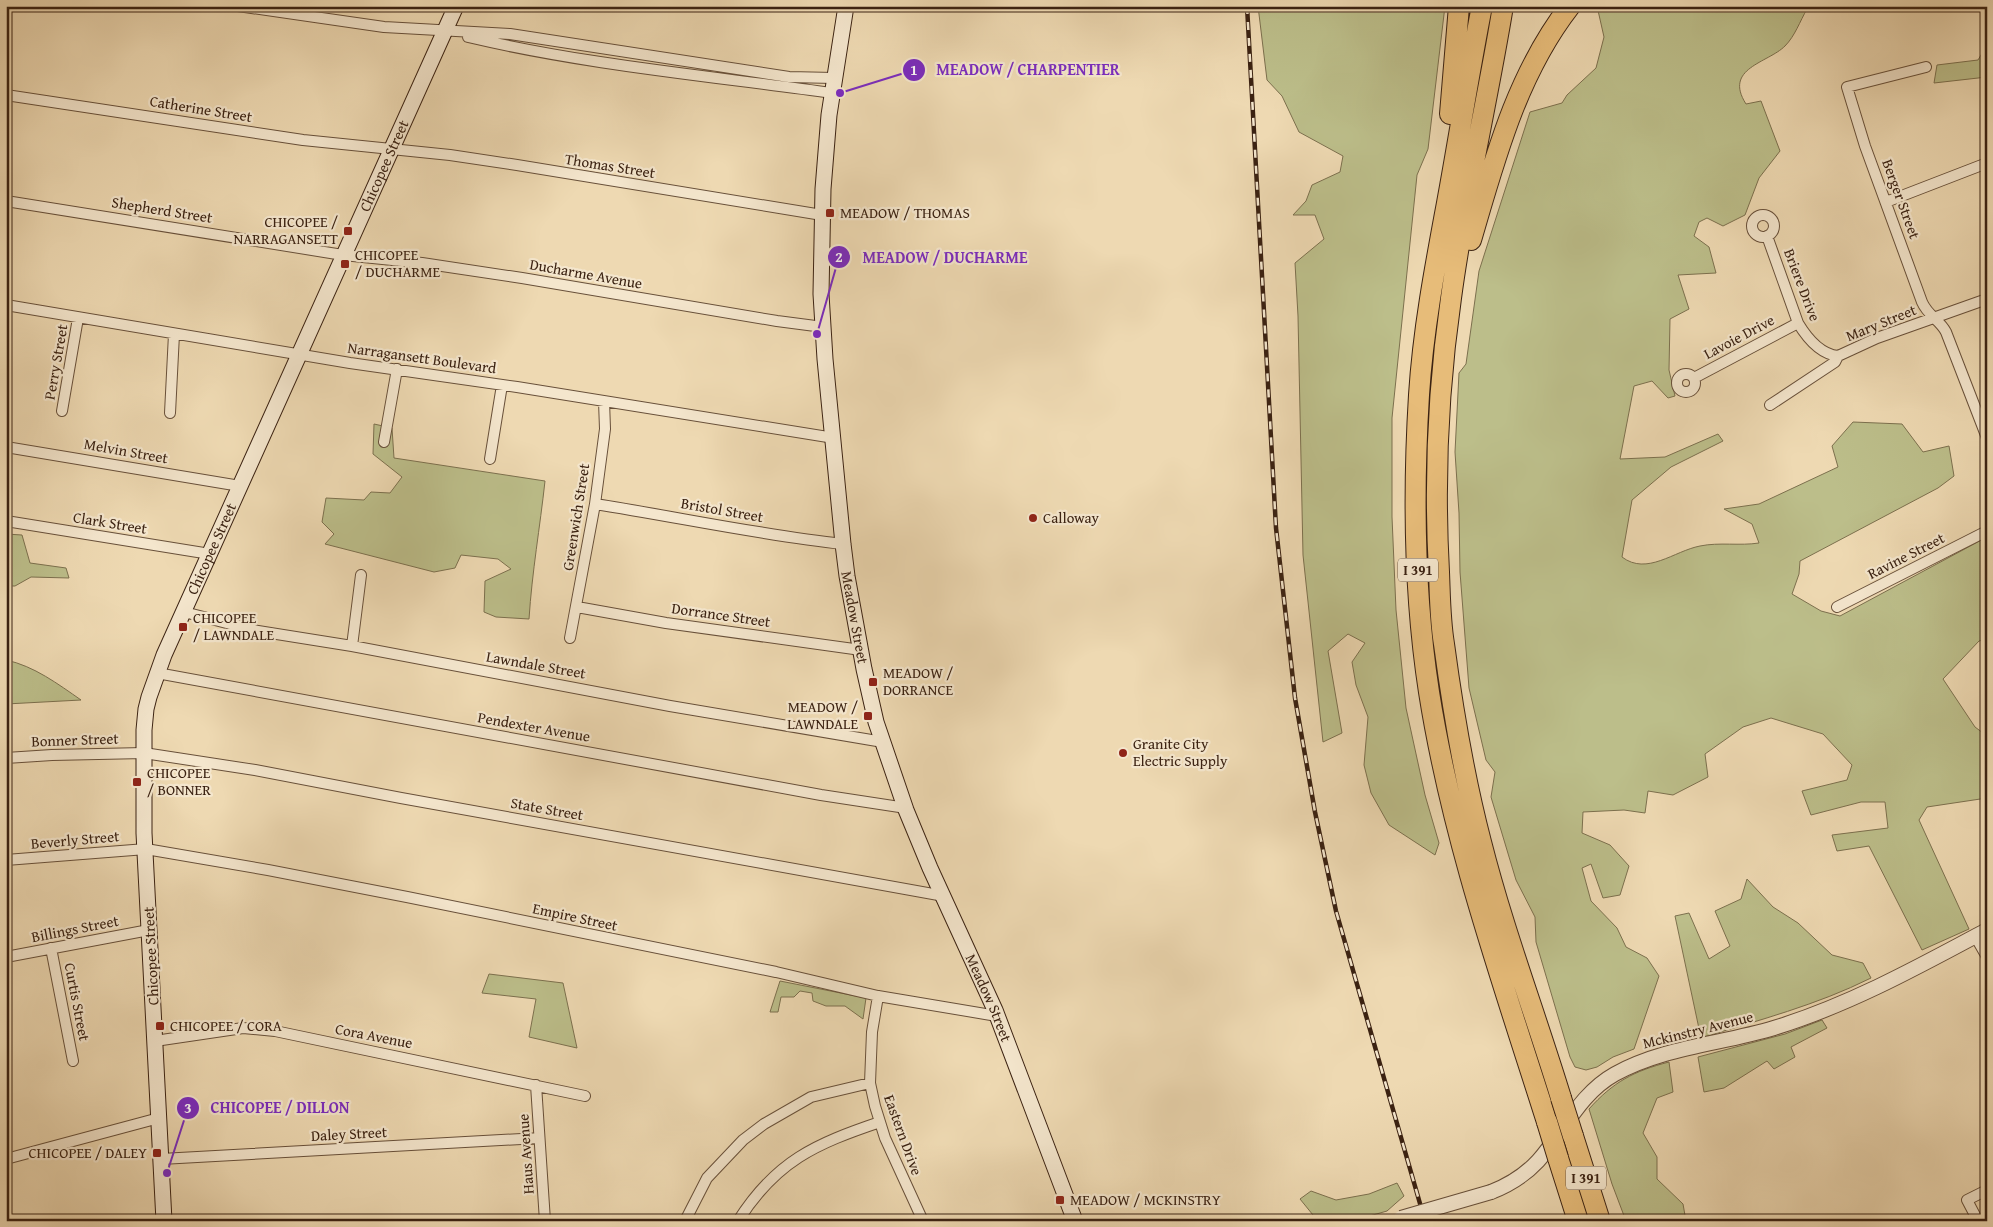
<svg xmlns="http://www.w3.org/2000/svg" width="1993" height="1227" font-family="'Gentium Book Plus',serif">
<rect width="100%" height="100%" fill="#eed9b2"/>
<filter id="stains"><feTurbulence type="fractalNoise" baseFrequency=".004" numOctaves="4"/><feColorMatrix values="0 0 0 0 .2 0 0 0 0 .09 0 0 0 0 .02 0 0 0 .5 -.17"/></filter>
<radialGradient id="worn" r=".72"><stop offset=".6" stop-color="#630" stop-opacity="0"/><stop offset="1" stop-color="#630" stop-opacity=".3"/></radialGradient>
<path fill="#bcbe8a" stroke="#7c704e" d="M1258 6H1445L1428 149 1417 175 1392 418V517L1396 610 1406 708 1425 795 1439 843 1435 855 1389 825 1371 793 1364 765 1368 717 1356 685 1352 662 1365 643 1348 634 1328 651 1342 733 1323 742 1303 555 1298 316 1295 263 1324 239 1315 215H1293L1306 201 1312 185 1340 172 1343 156 1299 132 1282 96 1267 80Z
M1597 6H1813L1807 9C1800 21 1795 36 1785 46 1768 63 1723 68 1746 104L1761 101 1780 151 1759 178 1745 215 1723 226 1707 218 1699 222 1694 236 1709 247 1716 273 1678 275 1689 309 1670 319 1669 370 1675 396 1668 398 1652 381 1634 386 1620 459 1665 457 1718 434 1723 441 1671 467 1632 500 1622 557C1647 576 1674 551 1700 546 1719 542 1740 546 1759 543L1752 524 1724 509 1759 504 1838 467 1832 446 1853 422 1902 424 1923 452 1949 446 1954 476 1938 488 1800 561 1799 574 1792 594 1821 611 1840 616 1987 537V639L1979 641 1943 679 1975 727 1987 736V798L1927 807 1919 820 1969 929 1922 950 1869 846 1837 851 1832 835 1888 828 1885 802H1861L1811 815 1802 791 1847 780 1852 765 1823 734 1771 718 1743 727 1705 754 1708 777 1673 795 1648 791 1645 813 1624 810 1583 812 1582 833 1610 845 1629 866 1620 895 1603 898 1591 864 1582 868 1591 901 1617 928 1626 947 1647 958 1659 976 1634 1049 1613 1057 1597 1067 1586 1070 1575 1067 1570 1057 1536 942 1535 917 1516 880 1491 797 1495 772 1486 760 1469 688 1460 572 1459 513 1455 452 1459 373 1466 364 1479 271 1530 112 1562 103 1567 95 1596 68 1604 37Z
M1987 45V77L1934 83 1937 65 1978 60Z
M374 424 392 428 394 458 545 481C540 527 532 572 529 619L496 617 484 612 485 581 511 569 498 559 461 555 455 568 434 572 325 544 334 534 322 522 326 498 364 500 371 492 390 493 402 477 373 454Z
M6 534 22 535 30 563 66 568 69 578 31 577 15 586H6Z
M6 660C34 666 58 684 81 700L6 704Z
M1747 879 1773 907 1798 923 1832 955 1863 963 1871 978C1817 1005 1759 1020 1701 1038L1675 916 1689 913 1709 959 1730 946 1715 911 1741 899Z
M489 974 563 983 577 1048 529 1037 536 999 482 993Z
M780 981 866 998 863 1019 845 1006H826L813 1001 812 993 800 991 794 997H781L778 1012H770Z
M1822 1020 1827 1028 1791 1047 1795 1057 1774 1069 1767 1061 1724 1088 1704 1092 1698 1057 1785 1034Z
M1669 1062 1673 1092 1657 1098 1643 1133 1657 1157V1179L1683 1204 1686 1221H1626L1612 1184 1589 1109C1613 1082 1634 1071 1669 1062Z
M1397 1183 1404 1196 1387 1211 1352 1221H1304L1313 1215 1300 1199 1311 1191 1336 1200 1369 1194Z"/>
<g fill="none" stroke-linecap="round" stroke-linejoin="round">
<g stroke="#68503a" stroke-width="12">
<path id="minor" d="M238 6 384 27 510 34 789 77 834 78
M468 37C587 65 710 76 832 93
M1926 67 1847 87 1865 146 1922 302C1928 316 1940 320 1946 332L1987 438
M6 95 303 140 450 155 517 165 822 215
M6 201 343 255 422 263 522 278 777 321 823 327
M1886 202 1987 163
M1752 226a11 11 0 1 1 22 0a11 11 0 1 1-22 0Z
M1767 236 1798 323C1807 338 1820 354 1838 356
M6 305 350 363 517 387 834 438
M1677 383a9 9 0 1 1 18 0a9 9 0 1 1-18 0Z
M1694 378 1798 323
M1770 405 1835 362 1838 356 1877 338 1987 299
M62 411 78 318
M170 413 174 334
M384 442 397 369
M6 447 240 486
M490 459 502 385
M595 504C678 517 760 535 843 544
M6 521 210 554
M577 607 666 623 861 650
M1837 607 1987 531
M184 612 258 631 352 646 670 706 883 742
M570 638 595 504 605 429 604 401
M352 646 361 575
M157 673 821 795 906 808
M6 758 52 755 144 753 255 770 401 798 944 896
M6 860 146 849 268 870 407 897 776 972 878 996 997 1016
M1975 936 1987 957
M51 948 73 1061
M6 957 149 930
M878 996 872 1032 870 1083 875 1106 885 1138 923 1221
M155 1041 243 1028 275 1031 585 1096
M536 1085 545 1221
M6 1159 159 1118
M161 1159 539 1138
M685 1221 707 1178 743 1140 764 1124 811 1097 870 1083
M738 1221C776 1161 815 1144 880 1122
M1978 1221 1967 1200 1987 1190"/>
</g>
<g stroke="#68503a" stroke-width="16">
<path id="tertiary" d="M1491 1192C1509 1185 1524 1176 1538 1161 1564 1132 1579 1094 1615 1074 1664 1047 1721 1044 1774 1028 1849 1005 1918 967 1987 930"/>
</g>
<g stroke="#3b2212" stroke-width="17">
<g id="secondary">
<path id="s1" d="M846 6 829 115 823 189 821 294 825 359 843 544 847 576 864 669 876 722 906 810 930 868 995 1010 1075 1221"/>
<path id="s2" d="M164 1221 144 833V730L146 709 149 697 164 655 456 6"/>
</g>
</g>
<g stroke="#3b2212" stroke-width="22">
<path id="motorway" d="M1482 6C1469 72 1459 138 1447 203 1435 267 1423 331 1419 395 1413 493 1414 595 1429 692 1452 839 1502 980 1547 1122
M1503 6C1487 104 1464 200 1451 298 1438 388 1434 481 1439 572 1440 596 1440 620 1444 644 1453 711 1464 777 1481 842 1503 929 1535 1013 1561 1098
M1450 114 1459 6
M1471 240C1495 158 1517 74 1570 6
M1573 1136 1600 1221
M1558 1158 1578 1221"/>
</g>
<use href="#minor" stroke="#f4e6cd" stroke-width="10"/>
<use href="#tertiary" stroke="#f4e6cd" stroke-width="14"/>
<use href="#secondary" stroke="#f4e6cd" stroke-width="15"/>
<use href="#motorway" stroke="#e7bc79" stroke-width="20"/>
<g stroke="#3b2212" stroke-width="4.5">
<path id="rail" d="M1247 6 1276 528 1295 698 1315 812 1336 911 1425 1221"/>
</g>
<use href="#rail" stroke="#f4e6cd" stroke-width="2.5" stroke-dasharray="8" stroke-linecap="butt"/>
<g stroke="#68503a" stroke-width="16" stroke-linecap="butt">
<path id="tertiary-bridge" d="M1401 1218 1491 1192"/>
</g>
<g stroke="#3b2212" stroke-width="22" stroke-linecap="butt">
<path id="motorway-bridge" d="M1561 1098 1573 1136
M1547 1122 1558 1158"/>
</g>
<use href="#tertiary-bridge" stroke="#f4e6cd" stroke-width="14"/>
<use href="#motorway-bridge" stroke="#e7bc79" stroke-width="20"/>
</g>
<g fill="#8f2418" stroke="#f4e6cd" stroke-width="2">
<rect x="825" y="208" width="10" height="10" rx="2.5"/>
<rect x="343" y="226" width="10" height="10" rx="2.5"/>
<rect x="340" y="259" width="10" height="10" rx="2.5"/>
<circle cx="1033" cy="518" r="5"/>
<rect x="178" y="622" width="10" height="10" rx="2.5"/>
<rect x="868" y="677" width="10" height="10" rx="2.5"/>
<rect x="863" y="711" width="10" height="10" rx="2.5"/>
<circle cx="1123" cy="753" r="5"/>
<rect x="132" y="777" width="10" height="10" rx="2.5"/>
<rect x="155" y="1021" width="10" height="10" rx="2.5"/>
<rect x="152" y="1148" width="10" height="10" rx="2.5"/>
<rect x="1055" y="1195" width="10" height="10" rx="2.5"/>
</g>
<g text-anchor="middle" stroke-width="4.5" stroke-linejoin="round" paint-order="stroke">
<g fill="#f4e6cd" stroke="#725d4a" stroke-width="1">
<rect x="1398" y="558.5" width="40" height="23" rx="4"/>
<rect x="1566" y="1166.5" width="40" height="23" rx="4"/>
</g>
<g font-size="14" font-weight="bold" fill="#3b2212">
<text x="1418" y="575">I 391</text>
<text x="1586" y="1183">I 391</text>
</g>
<g font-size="15" fill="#3b2212" stroke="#f4e6cd">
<text transform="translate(201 109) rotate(9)" y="5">Catherine Street</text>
<text dy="5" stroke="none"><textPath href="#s2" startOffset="1106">Chicopee Street</textPath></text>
<text transform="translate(610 166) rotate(9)" y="5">Thomas Street</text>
<text transform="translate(1901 199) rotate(70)" y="5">Berger Street</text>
<text transform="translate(162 210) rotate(9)" y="5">Shepherd Street</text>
<text transform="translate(586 274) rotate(10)" y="5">Ducharme Avenue</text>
<text transform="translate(1802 285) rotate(69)" y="5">Briere Drive</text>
<text transform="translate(1881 323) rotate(-22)" y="5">Mary Street</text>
<text transform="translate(1739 337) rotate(-28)" y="5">Lavoie Drive</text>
<text transform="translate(422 358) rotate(8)" y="5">Narragansett Boulevard</text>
<text transform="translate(56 362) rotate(-80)" y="5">Perry Street</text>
<text transform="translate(126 451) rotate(10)" y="5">Melvin Street</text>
<text transform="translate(722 510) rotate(10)" y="5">Bristol Street</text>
<text transform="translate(576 517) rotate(-81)" y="5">Greenwich Street</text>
<text transform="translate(110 523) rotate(9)" y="5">Clark Street</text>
<text dy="5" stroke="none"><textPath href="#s2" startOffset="686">Chicopee Street</textPath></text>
<text transform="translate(1906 556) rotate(-27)" y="5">Ravine Street</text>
<text transform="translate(721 615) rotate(8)" y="5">Dorrance Street</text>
<text dy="5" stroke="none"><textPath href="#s1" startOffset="615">Meadow Street</textPath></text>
<text transform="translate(536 665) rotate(10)" y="5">Lawndale Street</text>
<text transform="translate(534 727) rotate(10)" y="5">Pendexter Avenue</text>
<text transform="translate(75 740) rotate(-2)" y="5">Bonner Street</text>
<text transform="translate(547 809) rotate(10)" y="5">State Street</text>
<text transform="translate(75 840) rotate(-5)" y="5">Beverly Street</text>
<text transform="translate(575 917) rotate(12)" y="5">Empire Street</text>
<text transform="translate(75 929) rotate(-11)" y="5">Billings Street</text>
<text transform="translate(151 956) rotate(-93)" y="5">Chicopee Street</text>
<text dy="5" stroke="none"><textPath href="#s1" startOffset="1020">Meadow Street</textPath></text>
<text transform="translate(77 1002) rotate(79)" y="5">Curtis Street</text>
<text transform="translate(1698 1030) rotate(-14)" y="5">Mckinstry Avenue</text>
<text transform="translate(374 1036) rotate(11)" y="5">Cora Avenue</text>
<text transform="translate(349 1134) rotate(-3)" y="5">Daley Street</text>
<text transform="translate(903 1135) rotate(70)" y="5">Eastern Drive</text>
<text transform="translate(526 1154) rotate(-94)" y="5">Haus Avenue</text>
</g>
<g font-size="15" fill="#3b2212" stroke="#f4e6cd" text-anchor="start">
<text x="840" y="218">MEADOW / THOMAS</text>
<text x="338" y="227" text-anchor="end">CHICOPEE /<tspan x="338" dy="17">NARRAGANSETT</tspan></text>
<text x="355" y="260">CHICOPEE<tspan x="355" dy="17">/ DUCHARME</tspan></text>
<text x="1043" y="523">Calloway</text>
<text x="193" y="623">CHICOPEE<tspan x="193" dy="17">/ LAWNDALE</tspan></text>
<text x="883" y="678">MEADOW /<tspan x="883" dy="17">DORRANCE</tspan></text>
<text x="858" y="712" text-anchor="end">MEADOW /<tspan x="858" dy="17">LAWNDALE</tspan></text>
<text x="1133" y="749">Granite City<tspan x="1133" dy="17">Electric Supply</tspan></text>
<text x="147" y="778">CHICOPEE<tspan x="147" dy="17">/ BONNER</tspan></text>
<text x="170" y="1031">CHICOPEE / CORA</text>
<text x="147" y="1158" text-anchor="end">CHICOPEE / DALEY</text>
<text x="1070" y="1205">MEADOW / MCKINSTRY</text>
</g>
</g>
<path fill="none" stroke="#7b2cbf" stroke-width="2" d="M840 93L914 70M817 334L839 257M167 1173L188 1108"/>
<g fill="#7b2cbf" stroke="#f4e6cd" stroke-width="2">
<circle cx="840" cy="93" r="5"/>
<circle cx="817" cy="334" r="5"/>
<circle cx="167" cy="1173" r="5"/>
<circle cx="914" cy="70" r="12"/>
<circle cx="839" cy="257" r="12"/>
<circle cx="188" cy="1108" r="12"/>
</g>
<g font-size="15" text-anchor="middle" font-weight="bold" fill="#fff">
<text x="914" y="75">1</text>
<text x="839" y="262">2</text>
<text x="188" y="1113">3</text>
</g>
<g font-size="16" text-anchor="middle" font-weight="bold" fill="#7b2cbf" stroke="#f4e6cd" stroke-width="4.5" stroke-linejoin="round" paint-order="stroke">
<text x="1028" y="75">MEADOW / CHARPENTIER</text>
<text x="945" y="263">MEADOW / DUCHARME</text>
<text x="280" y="1113">CHICOPEE / DILLON</text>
</g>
<rect width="1993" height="1227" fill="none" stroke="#eed9b2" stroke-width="25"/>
<rect x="8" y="8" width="1978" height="1212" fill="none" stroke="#3b2212" stroke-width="2.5"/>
<rect x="12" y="12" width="1968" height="1202" fill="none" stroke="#3b2212"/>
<rect width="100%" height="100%" filter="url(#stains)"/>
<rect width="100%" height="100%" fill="url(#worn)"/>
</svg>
